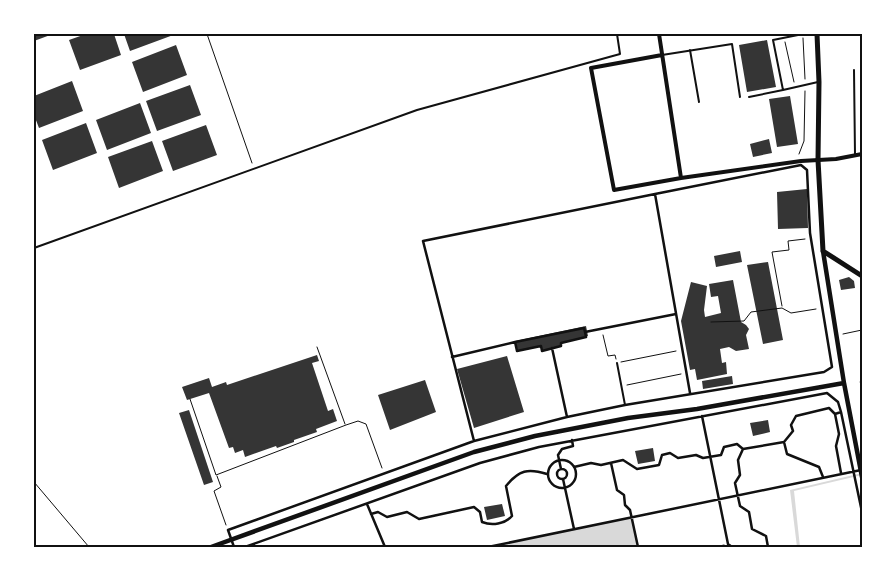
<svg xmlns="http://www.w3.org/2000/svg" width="896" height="581" font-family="Lato,sans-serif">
<rect width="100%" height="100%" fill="#fff"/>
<path fill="#d9d9d9" d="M862 473V475L794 491 800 547H797L790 490Z
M632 517 639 547H489Z"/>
<path fill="#353535" d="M34 34H53L34 41Z
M86 34H114L121 55 80 70 69 40Z
M124 34H176L130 51Z
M767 40 776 87 747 92 739 45Z
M176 45 187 75 143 92 132 62Z
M72 81 83 111 39 128 34 115V96Z
M190 85 201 115 157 131 146 101Z
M790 96 798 144 777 147 769 99Z
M140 103 151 133 107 150 96 120Z
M86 123 97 153 53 170 42 140Z
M206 125 217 155 173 171 162 141Z
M769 139 772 153 753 157 750 144Z
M152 141 163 171 119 188 108 157Z
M807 189 808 228 778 229 777 192Z
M740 251 742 262 716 267 714 256Z
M768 262 783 340 763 344 747 265Z
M849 277 854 281 855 288 841 290 839 280Z
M733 280 741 322 746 325 749 329 746 335 749 349 736 351 729 347 720 349 722 363 726 362 727 374 697 380 695 369 690 370 681 321 691 282 707 286 704 310 705 317 721 313 718 296 711 297 709 284Z
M586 326 588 336 561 343V346L542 351 541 346 517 351 515 341Z
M317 355 319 361 312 363 328 411 333 409 337 421 316 429 317 432 294 440V442L277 448 276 446 245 457 243 450 235 453 233 447 229 448 209 393 187 400 182 387 209 378 212 387 226 382 227 385Z
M507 356 524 412 474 428 457 369Z
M732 376 733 384 703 389 702 381Z
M425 380 436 412 390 430 378 395Z
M189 410 213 482 204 485 179 413Z
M768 420 770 432 753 436 750 423Z
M653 448 655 461 638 464 635 451Z
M502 504 505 516 487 520 484 507Z"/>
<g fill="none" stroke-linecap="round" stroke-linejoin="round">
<path stroke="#111" stroke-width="1" d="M207 34 252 163
M803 38 805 79
M785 42 794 82
M799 154 804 141 805 91
M782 306 772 252 789 250 788 241 805 239
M711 322 744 321 751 312 782 308 791 313 816 309
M843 334 862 330
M603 335 608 356 615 355 616 359
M317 347 345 424
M621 362 676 351
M627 385 681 374
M190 399 216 475 346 425 358 421 366 424 382 468
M217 476 221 487 214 491 226 525
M34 482 89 547
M684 547H685
M715 547 724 545"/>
<path stroke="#111" stroke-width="2" d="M803 34 773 40 783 90 818 82
M690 50 699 102
M662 55 732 44 740 97
M854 70 855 155
M749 97 783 90
M34 248 417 110 620 54 617 34
M617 363 625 405"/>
<path stroke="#111" stroke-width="2.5" d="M655 194 423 241 474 441 567 417 625 405 824 372 832 367 810 233 807 170 801 165 655 194 690 393
M515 342 584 328 585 332
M552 348 567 417
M452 357 515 342 517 351 541 346 542 351 561 346V343L586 337 585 332 676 314
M861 382 862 386
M835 414 841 412 862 512
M702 416 728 544 732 547
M784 442 787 454 819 467 823 477
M743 449 738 460 740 475 735 483 740 506 749 512 752 529 766 536 768 547
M548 474a14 14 0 1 1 28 0a14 14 0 1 1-28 0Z
M611 463 617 490 624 495 625 505 630 510 638 547
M574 467 591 463 601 465 623 460 637 469 659 465 662 455 670 453 678 458 696 455 703 458 721 455 724 447 737 444 743 449 784 442 793 431 791 425 796 416 829 408 835 414 839 434 836 446 841 473
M561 469 558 455 562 449 573 446 572 440
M557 474a5 5 0 1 1 10 0a5 5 0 1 1-10 0Z
M563 479 574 529
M367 504 385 547
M371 514 378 512 387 517 407 512 419 519 474 507 480 512 482 522C492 526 505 524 512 516L506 486C519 470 528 468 547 474
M234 547 228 530 474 441
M245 547 480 463 539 447 827 393 838 402 841 412
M488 547 861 470"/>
<path stroke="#111" stroke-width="4" d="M659 34 681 178 801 161 836 159 862 154
M662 55 591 68 614 190 681 178"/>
<path stroke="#111" stroke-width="4.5" d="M823 251 844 383 862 477
M211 547 474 452 535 436 628 418 697 409 844 383"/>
<path stroke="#111" stroke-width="5" d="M817 34 819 82 818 160 823 251 862 276"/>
</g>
<rect width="896" height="581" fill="none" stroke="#ffffff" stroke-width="70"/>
<rect x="35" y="35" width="826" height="511" fill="none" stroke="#111" stroke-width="2"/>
</svg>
